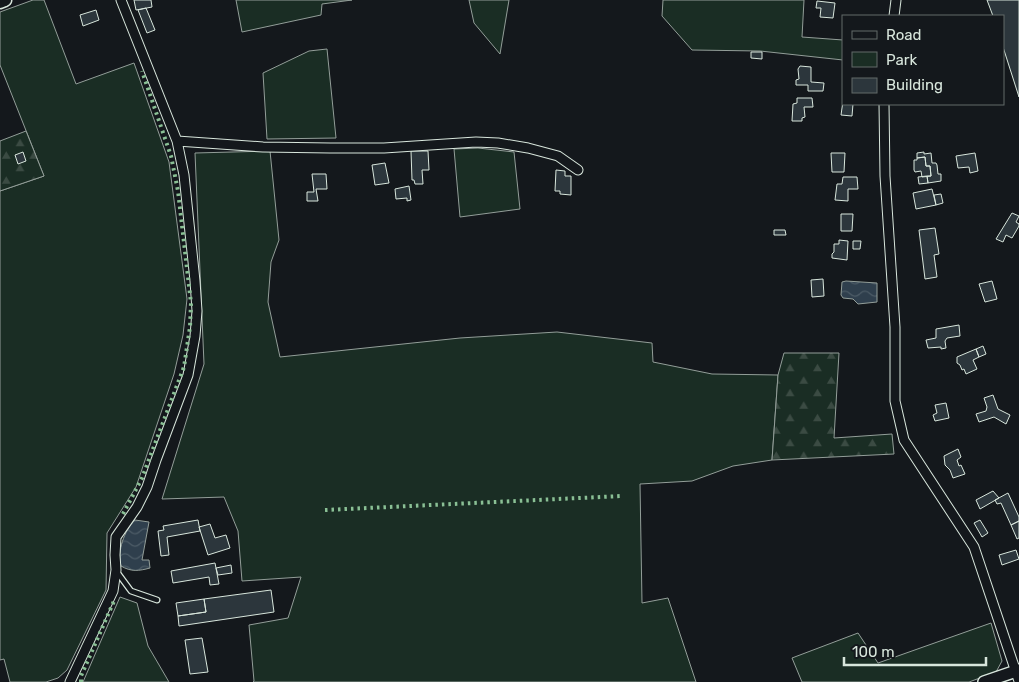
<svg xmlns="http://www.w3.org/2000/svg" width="1019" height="682" font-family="Rubik,sans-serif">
<defs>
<pattern id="forest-firs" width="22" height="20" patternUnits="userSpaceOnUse" patternTransform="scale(1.25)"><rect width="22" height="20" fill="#1a2d24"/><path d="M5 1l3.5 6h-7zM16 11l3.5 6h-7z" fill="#3b4b43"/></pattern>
<pattern id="water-waves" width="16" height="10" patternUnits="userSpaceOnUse" patternTransform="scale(1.25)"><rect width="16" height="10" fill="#2f3f4d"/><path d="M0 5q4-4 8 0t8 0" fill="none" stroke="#4c5b66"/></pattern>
</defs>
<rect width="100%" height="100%" fill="#14181c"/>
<path fill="#1a2d24" stroke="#939e99" d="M33 0H44L76 84 134 63 169 162 187 299 183 335 174 374 136 487 107 533 106 590 67 670 58 678 46 682H10L4 659 0 660V191L44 176 0 65V12Z
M236 0H352L322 4 321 15 242 32Z
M469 0H509L500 54 474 23Z
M663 0H804L802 37 843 40V60L760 51 692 50 662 16Z
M327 49 336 138 267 139 263 73 309 51Z
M478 148 514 152 520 209 460 217 454 149Z
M270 151 279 240 271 262 268 302 280 357 460 338 557 332 652 343 653 362 712 374 778 375 772 460 733 466 692 481 640 484 642 603 668 598 696 682H253L254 681 249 625 288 618 301 577 242 581 238 531 224 497 162 499 204 364 195 153Z
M120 597 137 603 148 646 169 682H83Z
M991 623 1002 661 996 672 969 682H802L792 658 858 633 878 663Z"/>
<path fill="url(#forest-firs)" stroke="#939e99" d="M26 131 44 176 0 191V141Z
M784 353H839L834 438 892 434 894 454 772 460 778 375Z"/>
<path fill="url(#water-waves)" stroke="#939e99" d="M846 281 877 283V302L858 304 853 299 843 298 841 295 842 282Z
M135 520 149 522 142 560H149L150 568C139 571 131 572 121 566 117 551 124 531 135 520Z"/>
<path fill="#2c363c" stroke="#d8e6dc" d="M134 0H151L152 7 136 10Z
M987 0H1019V97L1003 47V16H993Z
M817 1 835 3 833 18 820 17 821 8H816Z
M146 8 155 30 147 33 138 10Z
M96 10 99 20 83 26 80 15Z
M751 52H762V59L751 58Z
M800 66 811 67V82L824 83 823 91H808V85H796V80L799 79 798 69Z
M797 98H812L813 107H804L805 117 802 118V121H792L793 104 797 103Z
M843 101V104H853L852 116 841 115Z
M411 151H428L429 170H422L423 184H415L414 180H412Z
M23 152 26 161 18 164 15 155Z
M924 152V154L931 153 932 163H936L937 165 938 174H941V181L928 183 927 176H931L930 166H926L925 157 917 158V153Z
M831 153H845L844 172H832Z
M975 153 978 171 970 173 969 167 958 168 956 156Z
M925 157 926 166H930L931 176 922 177 921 171 915 172 914 170V160H917V158Z
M385 163 389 183 375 185 372 165Z
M556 170 565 171V176H571V195L560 194V191H555Z
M312 174H326L327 189H316L318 201H307V192H314Z
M927 176 928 183 919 184 918 177Z
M843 177H857L858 189H848V201L835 200 837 184H842Z
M409 186 411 200 407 201V198L396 199 395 189Z
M932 189 936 205 916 209 913 193Z
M941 194 943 203 936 205 934 195Z
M1012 213 1019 216 1016 222 1019 224V226L1012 238 1006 235 1003 242 996 239Z
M841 214H853L852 231H841Z
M935 228 939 254 934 255 937 277 925 279 919 230Z
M774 230H785L786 235H774Z
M839 240 848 241 847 260 832 258V254L834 252V244H839Z
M853 241H861L860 249H853Z
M823 279 824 296 812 297 811 280Z
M992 281 997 299 985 302 979 284Z
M959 325 960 336 947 338 945 341 946 348 941 349V347L928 348 926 340 936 338V329Z
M983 346 986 354 979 357 976 349Z
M976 349 979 357 973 360 977 369 966 374 964 369 962 370 960 365 957 363V357Z
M993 395 998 409 1010 415 1006 424 994 417 979 422 976 414 986 411 987 407 984 398Z
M946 403 949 418 935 421 933 415 937 413 935 405Z
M958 449 961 457 957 460 959 466 961 465 965 474 953 478 950 470 945 465 944 456Z
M993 491 999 498 980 509 976 500Z
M1008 493 1019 517V521L1011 525 1001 503 997 504 995 500Z
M198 520 200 531 167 537 169 555 161 556 158 531 164 530 163 526Z
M980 520 988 533 982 537 974 523Z
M1019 521V538L1017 539 1011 525Z
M210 524 215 538 226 535 230 548 208 555 199 527Z
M1016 550 1019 559 1002 565 999 555Z
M215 563 219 584 210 585 209 577 173 583 171 571Z
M231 565 232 573 218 575 216 568Z
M271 590 274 612 179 626 178 616 206 612 204 599Z
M204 599 206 612 178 616 176 603Z
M202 638 208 672 190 674 185 640Z"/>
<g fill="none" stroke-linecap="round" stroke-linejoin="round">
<g stroke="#d8e6dc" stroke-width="7">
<path id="service" d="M117 572 131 591 157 600"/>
</g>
<g stroke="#d8e6dc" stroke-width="11">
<path id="minor" d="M894 16 896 0
M884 104 885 176 895 327V401L904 440 974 547 1019 681
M177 141 263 147 330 148H384L476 142 498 143 528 148 558 156 578 170
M70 682 113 591 116 570 115 555 116 537 137 507 147 487 156 460 188 375 195 336 197 311 195 281 184 175 177 141 121 0"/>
</g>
<g stroke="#d8e6dc" stroke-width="14">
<path id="tertiary" d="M984 682 1019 670"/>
</g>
<g stroke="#d8e6dc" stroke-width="15">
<path id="secondary" d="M0 2 5 0"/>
</g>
<use href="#service" stroke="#14181c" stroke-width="4.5"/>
<use href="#minor" stroke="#14181c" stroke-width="9"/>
<use href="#tertiary" stroke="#14181c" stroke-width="11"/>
<use href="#secondary" stroke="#14181c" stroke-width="12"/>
<path stroke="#8ac095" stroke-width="4" stroke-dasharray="2.5 4" stroke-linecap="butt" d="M325 510 622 496
M123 514 142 478 184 367 190 327 191 303 178 191 171 156 142 71
M81 682V676L114 601"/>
</g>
<rect x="842" y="15" width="162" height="90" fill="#14181c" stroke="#626a69"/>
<rect x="852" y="31" width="25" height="8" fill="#14181c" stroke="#626a69"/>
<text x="886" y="40" font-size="15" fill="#d8e6dc">Road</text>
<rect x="852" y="52" width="25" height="15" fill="#1a2d24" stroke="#626a69"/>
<text x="886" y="65" font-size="15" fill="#d8e6dc">Park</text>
<rect x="852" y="78" width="25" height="15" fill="#2c363c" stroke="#626a69"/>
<text x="886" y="90" font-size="15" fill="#d8e6dc">Building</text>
<path d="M844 657v8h142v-8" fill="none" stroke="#d8e6dc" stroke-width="2.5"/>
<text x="852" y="657" font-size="15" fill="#d8e6dc" stroke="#14181c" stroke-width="4" paint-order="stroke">100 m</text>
</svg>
